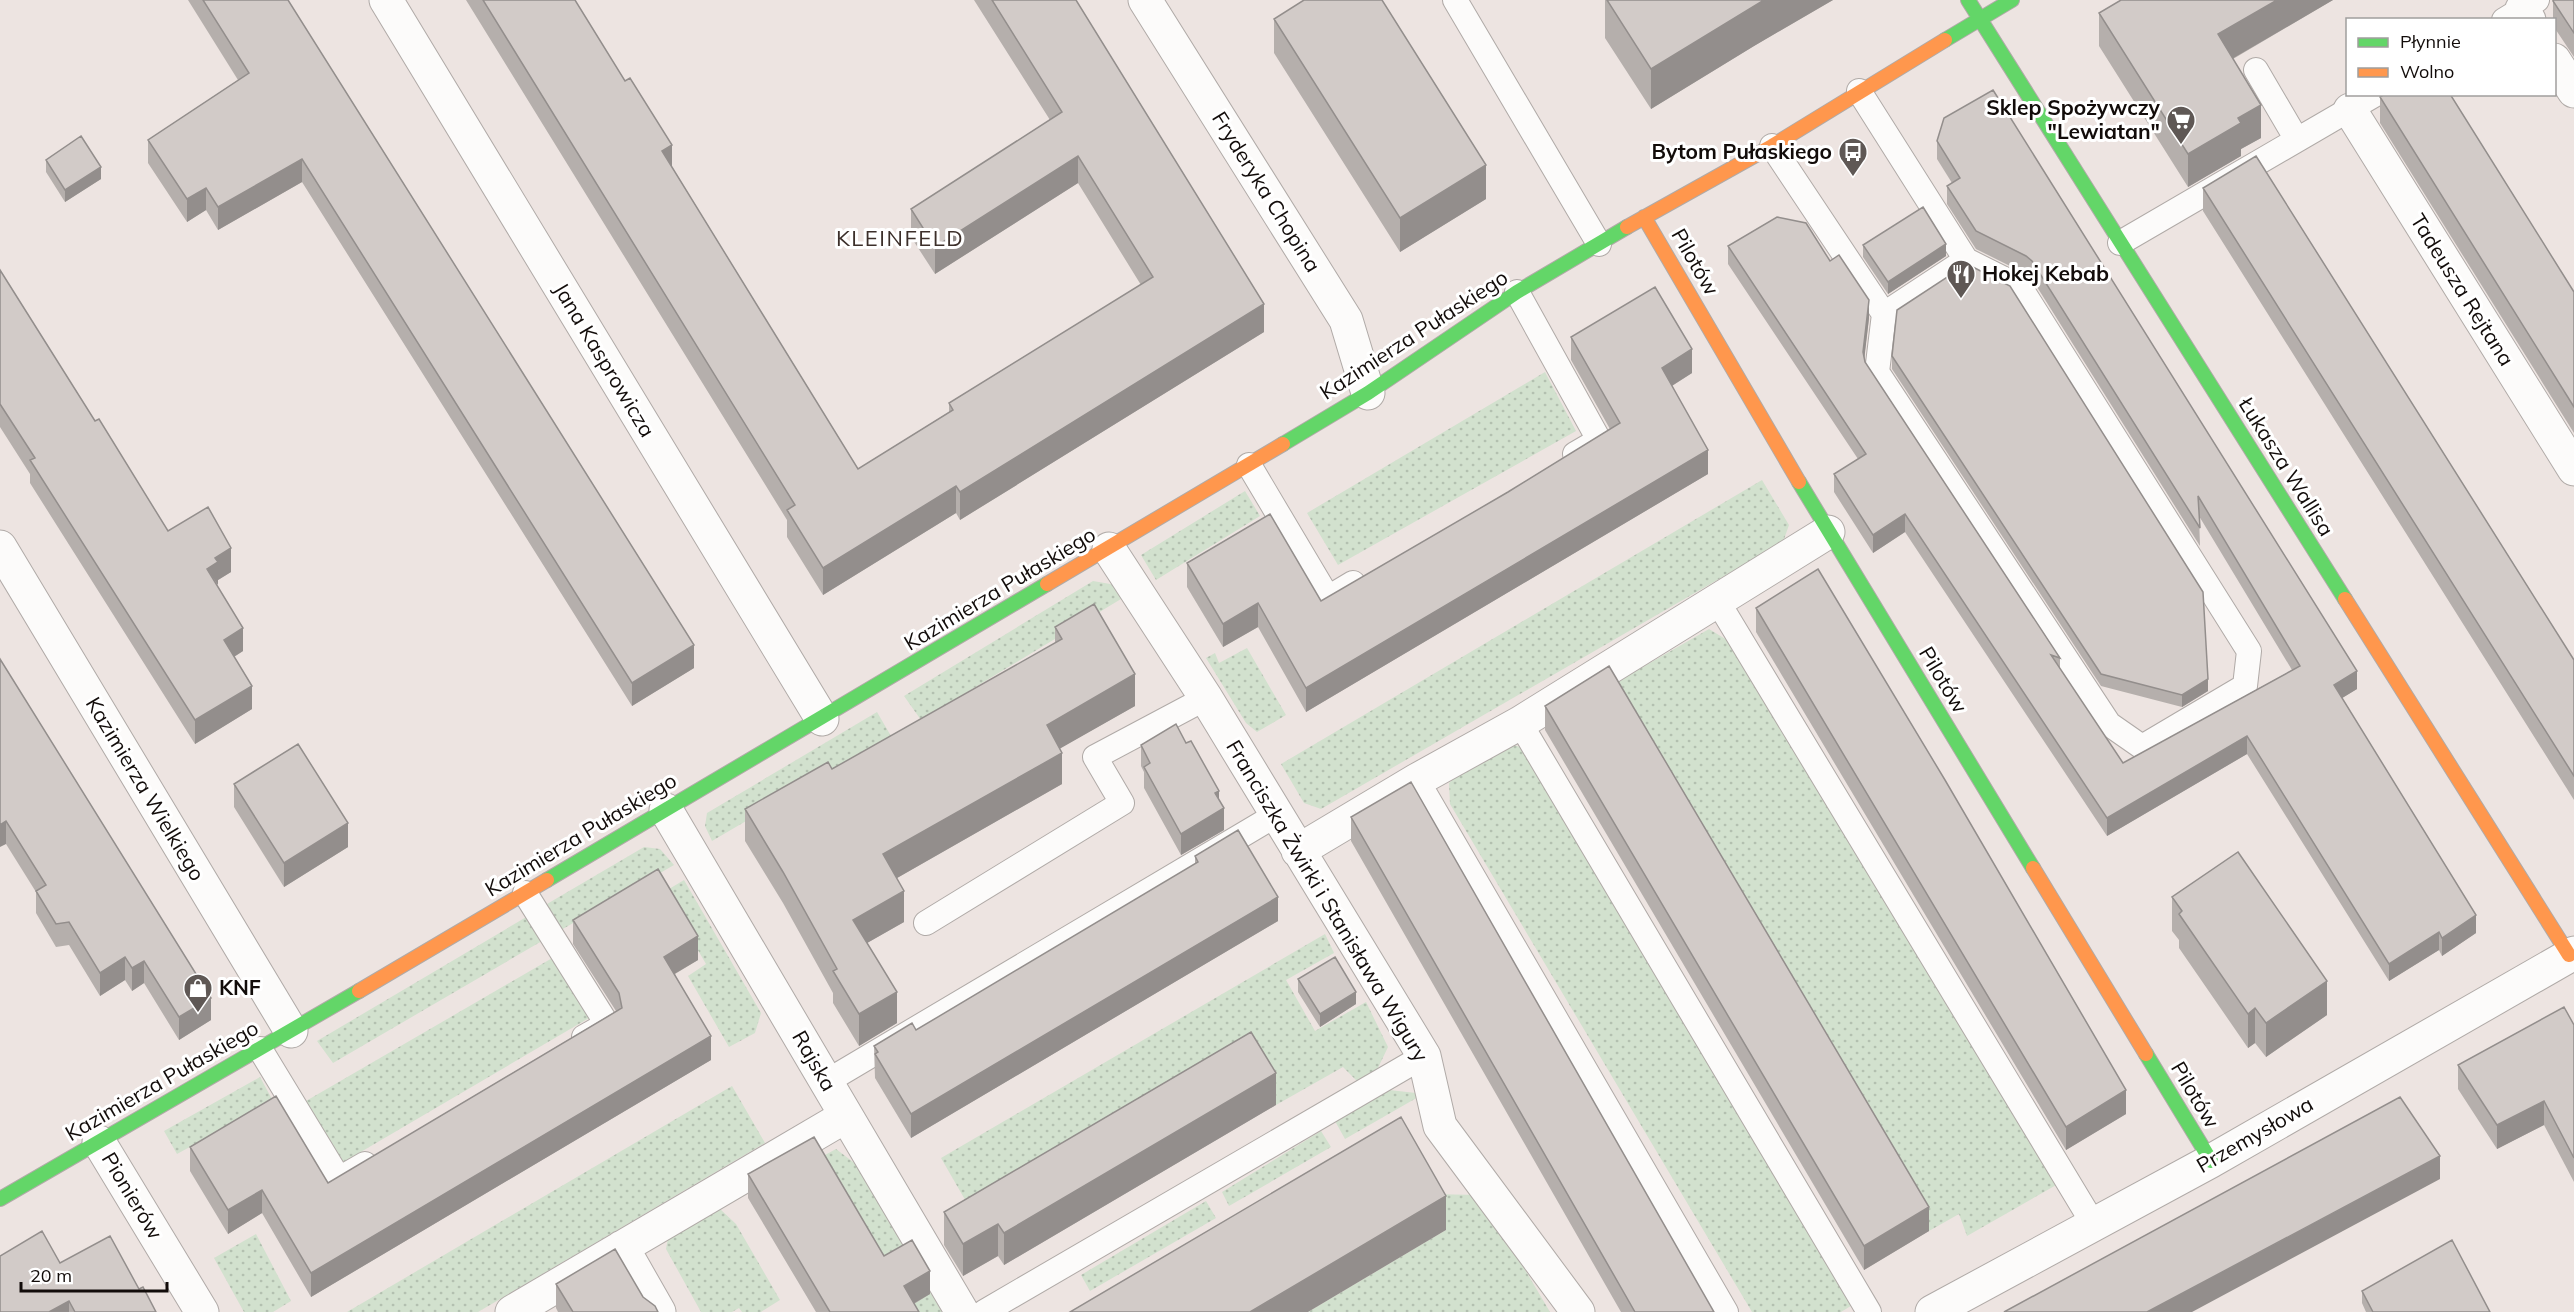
<svg xmlns="http://www.w3.org/2000/svg" width="2574" height="1312" font-family="Mulish,sans-serif">
<defs>
<pattern id="grass-dots" width="8" height="8" patternUnits="userSpaceOnUse" patternTransform="scale(1.5)"><rect width="8" height="8" fill="#d2e1ce"/><path d="M2 2h.1M6 6h.1" fill="none" stroke="#b3c0b0" stroke-width="1.8" stroke-linecap="round"/></pattern>
</defs>
<rect width="100%" height="100%" fill="#ede4e1"/>
<path fill="url(#grass-dots)" d="M1545 372 1576 431 1338 565 1307 513Z
M1762 480 1789 525 1783 542 1321 809 1304 803 1281 764Z
M1245 491 1260 516 1156 580 1141 555Z
M1093 581 1116 585 1126 596 921 720 904 696Z
M1709 629 1732 643 2058 1184 1967 1236 1959 1214 1929 1231 1608 687Z
M1247 648 1286 715 1257 732 1246 723 1206 658 1215 653 1219 663Z
M877 712 891 736 712 841 705 826 707 813Z
M1511 744 1526 749 1854 1304 1841 1312H1752L1450 804 1449 783 1464 770Z
M644 847 660 849 674 865 561 930 547 904Z
M684 880 761 1013 755 1033 729 1047 688 976 706 964 664 892Z
M528 916 542 941 333 1063 317 1041Z
M1325 934 1334 953 1286 980 1315 1031 1366 1002 1388 1047 1377 1070 1358 1082 1343 1067 1276 1105 1252 1064 979 1224 941 1158Z
M554 957 589 1018 342 1163 306 1101Z
M260 1077 273 1101 177 1154 164 1131Z
M732 1086 765 1143 478 1312H347Z
M1389 1090 1416 1093 1420 1096 1345 1139 1335 1121Z
M1321 1131 1331 1147 1229 1206 1222 1192Z
M836 1149 857 1165 942 1312H904L814 1161Z
M1426 1194 1481 1195 1550 1312H1308L1446 1230Z
M1206 1201 1216 1218 1090 1291 1081 1275Z
M720 1209 736 1224 780 1300 761 1312H742L739 1308 732 1312H701L666 1249 668 1238Z
M256 1234 291 1301 273 1312H244L214 1258Z"/>
<g fill="none" stroke-linecap="round" stroke-linejoin="round">
<g stroke="#b0aaa7" stroke-width="26">
<path id="lane" d="M1455 0 1599 244
M2504 20 2537 0
M2256 70 2297 140
M1772 146 1884 314 1877 372 2109 724 2142 747 2245 686 2249 651 2020 287 1966 260 1859 91
M2120 243 2376 94
M1517 292 1599 440 1575 454
M1884 314 1966 260
M1249 465 1328 598 1353 583
M1718 602 2094 1225
M1520 723 1869 1312
M1417 780 1726 1312
M525 893 607 1024 584 1037
M926 923 1122 803 1095 757 1206 698
M260 1049 339 1179 365 1164
M826 1082 1276 815
M984 1312 1424 1056"/>
</g>
<g stroke="#b0aaa7" stroke-width="35">
<path id="street" d="M386 0 822 719
M1145 0 1346 320 1368 393
M2522 9 2529 20
M2554 60 2574 91
M2350 110 2574 469
M0 547 291 1031
M1109 549 1206 698 1424 1056 1440 1126 1578 1312
M666 810 962 1312
M1298 851 1417 780 1520 723 1828 532
M99 1142 202 1312
M622 1247 659 1312
M512 1312 846 1116
M1932 1312 2211 1161 2574 953"/>
</g>
<g stroke="#b0aaa7" stroke-width="16">
<path id="fast" d="M1968 0 2345 599
M1945 40 2012 0
M1283 444 1368 393 1517 292 1627 227
M1799 482 2033 868
M547 880 1047 584
M2146 1054 2211 1161
M0 1199 359 991"/>
</g>
<g stroke="#b0aaa7" stroke-width="16">
<path id="slow" d="M1644 217 1799 482
M1627 227 1772 146 1945 40
M1047 584 1283 444
M2345 599 2569 955
M2033 868 2146 1054
M359 991 547 880"/>
</g>
<use href="#lane" stroke="#fcfbfa" stroke-width="24"/>
<use href="#street" stroke="#fcfbfa" stroke-width="33"/>
<use href="#fast" stroke="#63d668" stroke-width="14"/>
<use href="#slow" stroke="#ff974d" stroke-width="14"/>
</g>
<path fill="#b5afac" d="M188 0H288L694 668 632 706 302 182 218 230 206 210 187 222 148 163V140L238 80Z
M466 0H576V2L672 167 858 469 949 412V403L1141 285 1078 183 935 274 911 237V209L1050 120 974 0H1076L1264 332 960 520 956 513 823 595 787 537V520Z
M1605 0H1833L1754 46 1651 109 1605 38Z
M2121 0H2333L2233 59 2261 138 2241 149V156L2188 187 2099 46V13Z
M2574 0V57L2554 27V20H2553V1Z
M1274 19 1486 199 1400 252 1274 53Z
M2380 97 2574 292V433L2380 123Z
M1944 118 2357 689 2342 698 2476 933 2442 956 2439 950 2389 981 2247 754 2107 836 1905 532 1873 553 1834 492V474L1858 459 1728 264V246L1830 261 1869 318 1864 358 1865 362 2060 658V669L2123 763 2292 670 2199 516 2200 546 2032 279 2026 274 1976 249 1947 204V186L1952 183 1937 159V141Z
M46 160 101 179 65 202 46 172Z
M2203 188 2574 660V800L2203 211Z
M1863 245 1946 256 1888 294 1863 257Z
M0 270 95 421 168 531 231 572 218 580 217 585 243 651 234 657 252 709 195 744 30 483V474L0 427Z
M1571 337 1692 373 1672 386 1708 474 1306 712 1258 627 1223 647 1187 587V563L1321 601 1508 492 1610 429 1571 360Z
M1892 356 2208 691 2182 707 2101 686 1892 369Z
M1756 608 2126 1114 2066 1150 1756 632Z
M1055 627 1135 706 1060 748 1062 784 897 878 904 922 867 943 897 1023 859 1046 833 1003V993L783 903 745 841V809L832 769 1055 643Z
M0 659 211 1020 179 1040 144 983 132 991 125 980 100 996 69 945 56 947 36 913V892L6 844Z
M1545 706 1929 1231 1864 1270 1545 730Z
M1141 745 1219 800 1224 830 1181 855 1144 788V772L1141 766Z
M234 784 348 847 284 887 234 807Z
M1351 817 1714 1312H1621L1351 841Z
M1195 856 1278 921 911 1138 875 1078 874 1046 916 1030 1195 864Z
M2172 897 2327 1015 2266 1057 2255 1043 2248 1048 2179 948V940L2172 931Z
M573 920 698 960 675 974 711 1060 311 1297 262 1213 228 1234 190 1171V1147L328 1183 616 1011 573 944Z
M1298 979 1356 1004 1320 1027 1298 992Z
M2574 1025V1182L2544 1125 2497 1149 2458 1089V1065Z
M1276 1105 1004 1265 998 1256 963 1276 944 1245V1212Z
M748 1174 884 1256 930 1294 914 1304 919 1312H816L748 1198Z
M60 1263 139 1289 156 1312H0Z
M556 1284 643 1297 658 1312H558L556 1308Z
M2362 1291 2490 1312H2366L2362 1303Z"/>
<path fill="#938e8c" d="M1764 0H1833L1754 46 1651 109V69Z
M2277 0H2333L2218 67V34Z
M2261 105V138L2241 149V156L2188 187V154L2238 118Z
M672 145V173L662 151Z
M1078 156V183L935 274V247Z
M302 159V182L218 230V207Z
M1486 165V199L1400 252V218Z
M101 167V179L65 202V190Z
M206 188V210L187 222V199Z
M1946 244V256L1888 294V282Z
M1869 300V318L1863 370V352Z
M1264 304V332L960 520V492Z
M1692 349V373L1662 392V368Z
M1708 450V474L1306 712V688Z
M956 486V513L823 595V568Z
M1905 514V532L1873 553V535Z
M231 548V572L218 580V585L207 569 215 558Z
M1258 603V627L1223 647V624Z
M243 628V651L224 663V640Z
M694 645V668L632 706V683Z
M2357 671V689L2334 703V685Z
M1135 674V706L1047 756V725Z
M2208 679V691L2182 707V695Z
M252 686V709L195 744V720Z
M2247 736V754L2107 836V818Z
M1062 753V784L883 886V854Z
M1219 791V811L1224 808V830L1181 855V834L1215 793Z
M6 821V844L0 847V825Z
M348 823V847L284 887V863Z
M904 891V922L853 951V920Z
M1278 897V921L911 1138V1114Z
M2476 915V933L2442 956V938Z
M2439 932V950L2389 981V964Z
M698 936V960L664 980V957Z
M125 957V980L100 996V973Z
M144 961V983L132 991V968Z
M2327 981V1015L2266 1057V1023Z
M897 992V1023L859 1046V1014Z
M1356 992V1004L1320 1027V1014Z
M211 998V1020L179 1040V1017Z
M2255 1008V1043L2248 1048V1014Z
M711 1036V1060L311 1297V1273Z
M1276 1073V1105L1004 1265V1233Z
M2126 1090V1114L2066 1150V1127Z
M2544 1101V1125L2497 1149V1125Z
M2440 1156V1179L2192 1312H2147Z
M262 1190V1213L228 1234V1210Z
M1446 1196V1230L1308 1312H1250Z
M1929 1207V1231L1864 1270V1246Z
M998 1224V1256L963 1276V1244Z
M930 1271V1294L904 1309V1286Z
M69 1301V1312H49Z"/>
<path fill="#d2cbc8" stroke="#938e8c" stroke-width="1.5" d="M203 0H288L694 645 632 683 302 159 218 207 206 188 187 199 148 140 249 73Z
M483 0H575L625 81 630 78 672 145 662 151 858 469 953 410 949 403 1153 277 1078 156 935 247 911 209 1062 112 992 0H1076L1264 304 960 492 956 486 823 568 787 510 795 505Z
M1304 0H1382L1486 165 1400 218 1274 19Z
M1607 0H1764L1651 69Z
M2121 0H2277L2218 34 2261 105 2238 118 2241 123 2188 154 2099 13Z
M2553 0H2574V33L2553 1Z
M1993 90 2357 671 2334 685 2476 915 2442 938 2439 932 2389 964 2247 736 2107 818 1905 514 1873 535 1834 474 1866 454 1728 246 1777 217 1806 223 1830 261 1839 255 1869 300 1863 352 1865 362 2060 658 2051 655 2123 763 2300 666 2198 496 2200 528 2032 261 2026 256 1976 231 1947 186 1960 178 1937 141 1944 118Z
M2385 94H2450L2574 292V407L2380 97Z
M81 136 101 167 65 190 46 160Z
M2256 156 2574 660V776L2203 188Z
M1923 207 1946 244 1888 282 1863 245Z
M1967 264 2010 286 2203 592 2208 679 2182 695 2101 674 1892 356 1897 310Z
M0 270 95 421 99 419 168 531 208 507 231 548 215 558 218 562 207 569 243 628 224 640 252 686 195 720 30 460 35 458 0 404Z
M1655 287 1692 349 1662 368 1708 450 1306 688 1258 603 1223 624 1187 563 1270 514 1321 601 1508 492 1620 423 1571 337Z
M1818 569 1945 780 2126 1090 2066 1127 1756 608Z
M1094 604 1135 674 1047 725 1062 753 883 854 904 891 853 920 897 992 859 1014 833 971 837 969 783 872 745 809 828 762 832 769 1062 639 1055 627Z
M0 659 211 998 179 1017 144 961 132 968 125 957 100 973 69 922 56 924 36 891 46 885 6 821 0 825Z
M1609 666 1929 1207 1864 1246 1545 706Z
M1176 724 1186 743 1191 741 1219 791 1215 793 1224 808 1181 834 1144 767 1150 763 1141 745Z
M298 744 348 823 284 863 234 784Z
M1411 782 1714 1312H1635L1351 817Z
M1238 830 1278 897 911 1114 875 1054 878 1052 874 1046 912 1023 916 1030 1198 862 1195 856Z
M2238 852 2327 981 2266 1023 2255 1008 2248 1014 2179 914 2182 911 2172 897Z
M658 869 698 936 664 957 711 1036 311 1273 262 1190 228 1210 190 1147 276 1096 328 1183 622 1008 619 993 573 920Z
M1335 957 1356 992 1320 1014 1298 979Z
M2564 1007 2574 1025V1158L2544 1101 2497 1125 2458 1065Z
M1251 1032 1276 1073 1004 1233 998 1224 963 1244 944 1212Z
M2400 1097 2440 1156 2147 1312H2004Z
M1401 1117 1446 1196 1250 1312H1070Z
M814 1137 884 1256 912 1240 930 1271 904 1286 919 1312H830L748 1174Z
M42 1231 60 1263 110 1236 139 1289 143 1287 156 1312H75L69 1301 49 1312H0V1256Z
M2452 1240 2490 1312H2373L2362 1291Z
M615 1249 643 1297 655 1306 658 1312H573L556 1284Z"/>
<defs>
<g id="supermarket-pin" transform="scale(1.5)"><path d="M0 17L-7.5 6A9.5 9.5 0 1 1 7.5 6Z" fill="#5f5855" stroke="#fff"/><path d="M-6-5.5h2.5l.6 2H6L4.5 2H-2.5L-4.4-4H-6ZM-1.5 3.2a1.3 1.3 0 1 0 .1 0ZM3 3.2a1.3 1.3 0 1 0 .1 0Z" fill="#fff"/></g>
<g id="bus-pin" transform="scale(1.5)"><path d="M0 17L-7.5 6A9.5 9.5 0 1 1 7.5 6Z" fill="#5f5855" stroke="#fff"/><path d="M-5-6H5V4H4V6H2V4H-2V6H-4V4H-5ZM-3.5-4V0h7V-4ZM-3.5 1.2v1.5H-2V1.2ZM2 1.2v1.5H3.5V1.2Z" fill="#fff"/></g>
<g id="restaurant-pin" transform="scale(1.5)"><path d="M0 17L-7.5 6A9.5 9.5 0 1 1 7.5 6Z" fill="#5f5855" stroke="#fff"/><path d="M-5-6h1v4h1v-4h1v4h1v-4h1v5L-1.5 .5V6h-2V.5L-5-1ZM5-6V6H3V1.5H1.5Q1.5-4 5-6Z" fill="#fff"/></g>
<g id="shop-pin" transform="scale(1.5)"><path d="M0 17L-7.5 6A9.5 9.5 0 1 1 7.5 6Z" fill="#5f5855" stroke="#fff"/><path d="M-5-2.5h2.3a2.7 3.5 0 0 1 5.4 0H5L5.5 6h-11ZM-1.5-2.5h3a1.5 2.3 0 0 0-3 0Z" fill="#fff"/></g>
</defs>
<g fill-rule="evenodd">
<use href="#supermarket-pin" x="2181" y="120"/>
<use href="#bus-pin" x="1853" y="152"/>
<use href="#restaurant-pin" x="1961" y="274"/>
<use href="#shop-pin" x="198" y="988"/>
</g>
<g text-anchor="middle" stroke-width="6" stroke-linejoin="round" paint-order="stroke">
<g font-size="21" font-weight="bold" fill="#120c0a" stroke="#fff" text-anchor="end">
<text x="2160" y="115">Sklep Spożywczy<tspan x="2160" dy="24">"Lewiatan"</tspan></text>
<text x="1832" y="159">Bytom Pułaskiego</text>
<text x="1982" y="281" text-anchor="start">Hokej Kebab</text>
<text x="219" y="995" text-anchor="start">KNF</text>
</g>
<g font-size="21" fill="#120c0a" stroke="#fff">
<text transform="translate(1266 192) rotate(58)" y="7">Fryderyka Chopina</text>
<text transform="translate(1695 262) rotate(60)" y="7">Pilotów</text>
<text transform="translate(2462 290) rotate(58)" y="7">Tadeusza Rejtana</text>
<text transform="translate(1414 335) rotate(-33)" y="7">Kazimierza Pułaskiego</text>
<text transform="translate(604 360) rotate(59)" y="7">Jana Kasprowicza</text>
<text transform="translate(2286 467) rotate(58)" y="7">Łukasza Wallisa</text>
<text transform="translate(1000 589) rotate(-31)" y="7">Kazimierza Pułaskiego</text>
<text transform="translate(1943 680) rotate(59)" y="7">Pilotów</text>
<text transform="translate(145 789) rotate(59)" y="7">Kazimierza Wielkiego</text>
<text transform="translate(581 835) rotate(-31)" y="7">Kazimierza Pułaskiego</text>
<text transform="translate(1327 901) rotate(59)" y="7">Franciszka Żwirki i Stanisława Wigury</text>
<text transform="translate(814 1061) rotate(60)" y="7">Rajska</text>
<text transform="translate(162 1081) rotate(-30)" y="7">Kazimierza Pułaskiego</text>
<text transform="translate(2195 1095) rotate(59)" y="7">Pilotów</text>
<text transform="translate(2255 1135) rotate(-30)" y="7">Przemysłowa</text>
<text transform="translate(132 1196) rotate(59)" y="7">Pionierów</text>
</g>
<g font-size="22" letter-spacing="1.5" fill="#3c2f2a" stroke="#fff">
<text x="900" y="246">KLEINFELD</text>
</g>
</g>
<rect x="2346" y="18" width="210" height="78" fill="#ffffff" stroke="#a09e9d" stroke-width="1.5"/>
<rect x="2358" y="38" width="30" height="9" fill="#63d668" stroke="#a09e9d" stroke-width="1.5"/>
<text x="2400" y="48" font-size="18" fill="#120c0a">Płynnie</text>
<rect x="2358" y="68" width="30" height="9" fill="#ff974d" stroke="#a09e9d" stroke-width="1.5"/>
<text x="2400" y="78" font-size="18" fill="#120c0a">Wolno</text>
<path d="M21 1282v9h146v-9" fill="none" stroke="#120c0a" stroke-width="3"/>
<text x="30" y="1282" font-size="18" fill="#120c0a" stroke="#ffffff" stroke-width="4.5" paint-order="stroke">20 m</text>
</svg>
